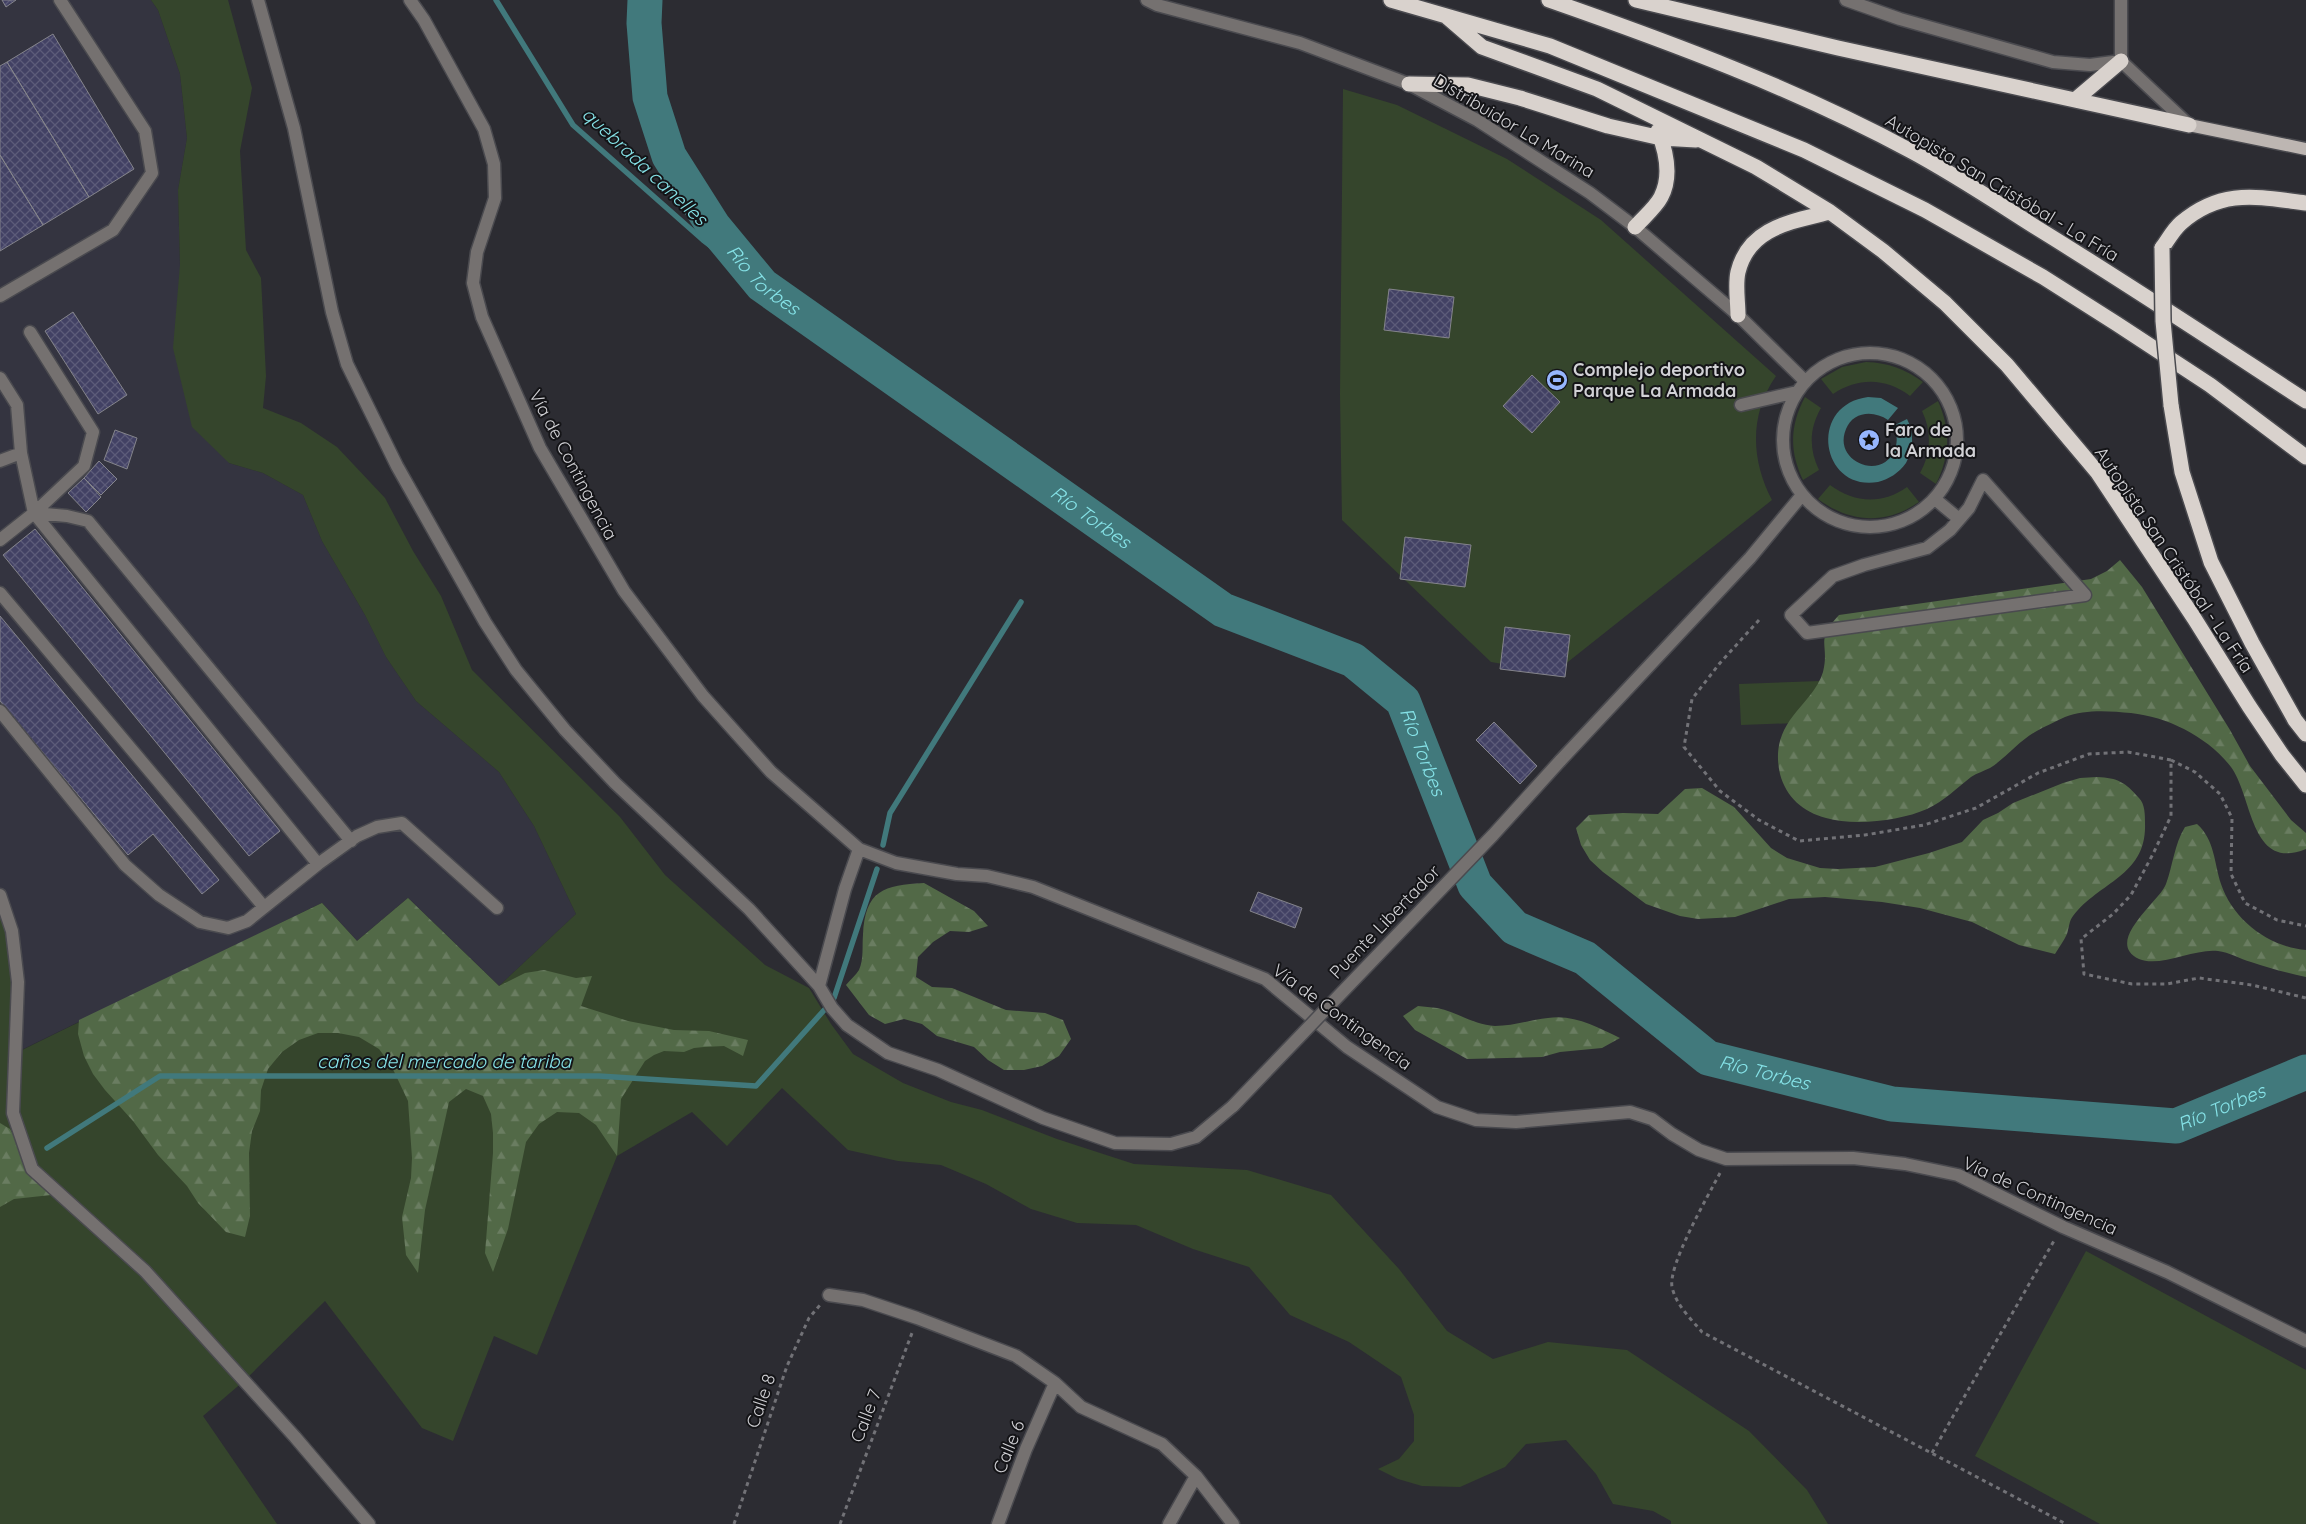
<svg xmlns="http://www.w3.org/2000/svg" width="2306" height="1524" font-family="Quicksand,sans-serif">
<defs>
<pattern id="forest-firs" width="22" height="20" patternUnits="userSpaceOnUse" patternTransform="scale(1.25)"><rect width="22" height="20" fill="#526947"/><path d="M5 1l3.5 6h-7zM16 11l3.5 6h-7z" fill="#6a7d61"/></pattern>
<pattern id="building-cross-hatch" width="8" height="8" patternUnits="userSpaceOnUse" patternTransform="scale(1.25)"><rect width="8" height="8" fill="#424164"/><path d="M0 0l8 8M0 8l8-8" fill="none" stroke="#5c5b79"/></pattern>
</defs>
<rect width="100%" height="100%" fill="#2c2c32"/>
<path fill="#343440" d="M0 0H151L158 10 180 74 187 138 178 190 180 265 229 463 263 473 303 495 322 541 365 615 386 657 416 701 499 772 534 826 576 914 499 986 408 898 357 941 322 903 15 1053 0 895Z"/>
<path fill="#35452c" d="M151 0H228L252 88 240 151 246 250 261 278 266 376 263 408 301 423 337 447 385 498 413 551 441 596 472 670 620 817 665 875 765 965 809 988 831 1024 853 1054 903 1083 951 1102 982 1110 1057 1139 1134 1164 1247 1170 1331 1195 1399 1269 1447 1331 1493 1359 1548 1342 1627 1350 1749 1431 1807 1490 1828 1524H1671V1521L1653 1511 1613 1504 1596 1474 1566 1440 1526 1444 1505 1467 1460 1487 1422 1486 1398 1479 1378 1469 1399 1459 1414 1441V1415L1401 1377 1349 1342 1290 1315 1249 1267 1193 1249 1136 1225 1077 1223 1031 1209 986 1184 941 1165 898 1161 848 1150 782 1088 727 1146 692 1112 617 1156 537 1355 494 1336 453 1441 422 1428 325 1301 244 1381 203 1416 277 1524H0V895L12 931 16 1053 322 903 357 941 408 898 499 986 576 914 534 826 499 772 416 701 386 657 365 615 322 541 303 495 263 473 229 463 192 427 173 348 180 265 178 190 187 138 180 74 158 10Z
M1343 89 1397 105 1507 159 1601 220 1776 376C1749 415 1751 460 1772 500L1554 673 1491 662 1342 520 1340 395Z
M1866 362C1889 363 1905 369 1923 382L1910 396C1886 378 1859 377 1833 394L1821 379 1842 367Z
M1805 397 1821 408C1809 429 1809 449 1819 470L1803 480C1789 451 1790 425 1805 397Z
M1938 401C1951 430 1950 456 1936 484L1920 473C1931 453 1932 432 1922 411Z
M1830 485C1854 503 1882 505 1907 487L1919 502C1886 525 1850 523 1818 499Z
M1820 681 1822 722 1741 725 1739 684Z
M2086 1251 2306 1370V1524H2100L1975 1456Z"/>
<path fill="url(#forest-firs)" d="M2120 560 2142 587 2230 730 2250 766 2291 820 2306 833V849C2250 872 2253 797 2231 767 2208 737 2168 717 2131 713 2110 711 2085 709 2065 717 2055 722 2045 726 2035 732 2019 741 2006 758 1990 768 1984 771 1977 773 1971 777 1957 788 1944 801 1927 809 1900 821 1854 826 1826 818 1803 812 1786 797 1780 774 1775 752 1779 734 1793 716 1803 703 1818 689 1823 672 1830 643 1814 642 1839 615L2091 579 2107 571Z
M2097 777C2118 778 2125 782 2139 798 2145 804 2145 815 2145 823 2147 876 2100 881 2073 916 2069 921 2069 928 2067 934 2064 941 2059 947 2055 954L2019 945 1972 922 1920 908 1882 902 1825 897 1789 899 1735 917 1698 919 1680 916 1646 904 1603 872 1590 860 1581 845 1576 828 1589 815 1623 813 1658 814 1685 789 1702 788 1734 807 1771 848 1787 858 1820 868 1838 869 1875 867 1929 853 1962 842 1983 820 1998 813 2013 803 2063 783 2080 778Z
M2197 824C2215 840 2214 863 2221 884 2233 920 2269 947 2306 950V977C2287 973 2269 968 2251 962 2240 959 2229 952 2218 951 2195 948 2160 968 2139 959 2103 942 2160 901 2166 884 2173 865 2174 845 2185 827Z
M924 883 974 911 988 926 969 932 950 931 933 942 918 957 916 977 932 987 952 988 1006 1010 1045 1013 1063 1020 1071 1039 1059 1056 1042 1066 1024 1070H1004L988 1060 974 1047 937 1036 922 1024 904 1019 885 1024 869 1015 846 985C850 980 856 975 859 970 864 959 862 946 863 935 865 890 884 885 924 883Z
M408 898 499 986 525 973 544 970 576 978 592 976 581 1006 628 1021 674 1030 709 1031 748 1040 743 1056 724 1046 704 1047 694 1048 684 1052 664 1051 654 1055 645 1061 621 1099 617 1156 596 1125 579 1113 557 1112 539 1124 526 1142 508 1229 493 1272 485 1253 493 1153V1133L491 1114 483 1096 466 1089 449 1102 425 1210 418 1273 406 1255 402 1217 411 1178 412 1158 408 1101 391 1065 379 1049 359 1037 338 1033H318L299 1040 282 1052 268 1069 261 1090 260 1111 252 1131 249 1153 250 1216 245 1237 226 1232 198 1203 187 1186 158 1155 133 1121 105 1090 93 1074 84 1056 78 1034 79 1020 322 903 357 941Z
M1418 1006C1424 1007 1431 1007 1437 1008 1457 1012 1474 1025 1495 1026 1513 1026 1530 1020 1548 1018 1574 1014 1597 1027 1620 1038L1602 1048 1560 1052 1542 1057 1467 1059 1415 1030 1403 1016Z
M0 1123 10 1129 32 1169 83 1217 51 1195 14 1199 0 1207Z"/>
<path fill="#41797c" d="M1868 397 1881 398 1898 408 1888 420C1874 410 1853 411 1846 429 1832 462 1883 482 1895 449 1898 441 1897 433 1893 426L1907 419C1914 432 1914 449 1906 463 1899 473 1889 479 1878 482 1821 492 1807 405 1868 397Z"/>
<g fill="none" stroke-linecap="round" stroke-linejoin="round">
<path stroke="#41797c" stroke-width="5.5" d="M496 0 573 125 703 240 762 285
M883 845 890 813 1021 602
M834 998 877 869
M47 1148 160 1076H599L756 1086 826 1008"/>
<path stroke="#41797c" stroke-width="35" id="s1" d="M645 0 644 23 650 97 669 156 714 227 762 285 1223 610 1353 660 1403 701 1475 885 1515 928 1585 958 1708 1058 1892 1104 2176 1126 2306 1072"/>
</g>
<path fill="url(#building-cross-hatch)" stroke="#84848b" d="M2 0H16L6 7Z
M53 34 134 169 89 197 7 62Z
M7 62 89 197 43 225 0 155V66Z
M0 155 43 225 0 251Z
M1389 289 1454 297 1449 338 1384 330Z
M73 312 127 395 98 414 45 331Z
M1532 375 1560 402 1532 433 1503 406Z
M115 430 137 438 127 469 104 460Z
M99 461 117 479 101 495 84 478Z
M84 478 101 497 86 512 68 493Z
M35 529 280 831 249 856 3 555Z
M1405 537 1471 545 1465 587 1400 579Z
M0 616 219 880 202 894 153 834 128 855 0 701Z
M1505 627 1570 635 1565 677 1500 669Z
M1494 722 1537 766 1520 784 1476 740Z
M1258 892 1302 908 1295 928 1250 911Z"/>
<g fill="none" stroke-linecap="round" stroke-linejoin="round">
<g stroke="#4a4a4f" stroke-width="15">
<path id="minor" d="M258 0 294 128 332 312 347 364 397 466 485 622 516 670 565 730 615 783 749 909 819 986 832 1008 847 1025 888 1053 938 1070 1043 1118 1115 1143 1171 1144 1196 1137 1233 1106
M410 0 424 20 484 129 494 164 495 198 477 252 473 283 482 317 540 448 624 591 703 696 771 772 859 849 896 863 957 874 987 876 1033 887 1265 979 1347 1047 1437 1107 1476 1120 1516 1122 1630 1112 1652 1119 1672 1134 1699 1150 1726 1159 1853 1158 1905 1164 1958 1175 2063 1227 2167 1272 2306 1341
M1147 0 1157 5 1300 43 1409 84 1477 120 1590 193 1635 227 1738 315 1805 381
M1846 0 1900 19 2053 62 2090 65 2121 61
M2121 0V61
M2121 61 2189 125
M0 296 113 230 152 173 145 131 60 0
M30 332 93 432 84 466 34 513
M1783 440a87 87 0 1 1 174 0a87 87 0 1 1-174 0Z
M0 378 17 405 21 453 0 461
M1741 405 1797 392
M21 453 34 513 318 864
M1983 480 2085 595 1807 633 1791 615 1833 576 1864 565 1927 548 1950 530 1969 508Z
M1935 499 1959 519
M0 540 34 513 67 516 88 521 351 841
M0 593 264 907
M0 711 125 865 159 895 200 922 228 928 247 921 318 864 357 836 377 827 402 823 497 908
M1560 761 1750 558 1802 495
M0 895 12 931 18 982 13 1113 32 1169 145 1271 295 1437 369 1524
M819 986 845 889 859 849
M829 1295 863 1300 917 1318 1016 1356 1055 1383 1081 1407 1162 1444 1196 1476 1233 1524
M998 1524 1026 1449 1055 1383
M1169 1524 1196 1476"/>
</g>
<g stroke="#4a4a4f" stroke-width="15">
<path id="major" d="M2189 125 2306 149"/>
</g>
<g stroke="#4a4a4f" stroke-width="18">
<path id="highway" d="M1391 0 1550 46 1804 150 1925 210 2043 277 2117 324 2210 385 2306 457
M1549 0C1672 43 1796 89 1911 151 1954 174 1996 202 2037 228 2128 284 2217 343 2306 401
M1636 0 1838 48 2189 125
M1446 16 1482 47 1597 89 1756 167 1830 212 1883 251 1945 303 2007 365 2098 473 2194 618 2249 706 2282 755 2306 785
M1409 84 1468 85 1520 98 1608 126 1661 138 1696 140
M2075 100 2121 61
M1635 227C1643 218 1656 207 1661 197 1672 176 1666 151 1658 131
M2162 248C2168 240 2173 230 2181 223 2222 188 2257 197 2306 203
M1738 315C1738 302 1735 285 1738 272 1749 227 1791 222 1830 212
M2171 405 2182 472 2211 562 2252 643 2295 720 2306 734"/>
</g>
<path stroke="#727277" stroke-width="3" stroke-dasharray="4 4" stroke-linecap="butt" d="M1759 620 1720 663 1692 699 1684 747 1720 791 1759 820 1799 841 1865 835 1924 825 1976 808 2038 773 2089 754 2128 752 2171 760V816L2153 854 2131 895 2113 914 2081 939 2084 974 2132 984H2167L2199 978 2252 985 2306 998
M2171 760 2195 772 2220 794 2232 818 2231 874 2245 903 2277 920 2306 926
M1720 1173C1708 1196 1668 1265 1672 1287 1676 1305 1691 1319 1702 1332L2066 1524
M1932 1453 2055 1239
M734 1524 787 1366 809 1318 820 1305
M840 1524 912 1333"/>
<use href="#minor" stroke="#757170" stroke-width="12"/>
<use href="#major" stroke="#bdb6b2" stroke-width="12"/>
<use href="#highway" stroke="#d9d2cd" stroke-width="15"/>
<g stroke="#4a4a4f" stroke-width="15" stroke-linecap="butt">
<path id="minor-bridge" d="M1233 1106 1493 835 1560 761"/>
</g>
<g stroke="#4a4a4f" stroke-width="18" stroke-linecap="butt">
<path id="highway-bridge" d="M2162 248 2163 321 2171 405"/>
</g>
<use href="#minor-bridge" stroke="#757170" stroke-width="12"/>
<use href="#highway-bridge" stroke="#d9d2cd" stroke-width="15"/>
</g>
<defs>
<g id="stadium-disc" transform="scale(1.125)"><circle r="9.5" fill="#96b6fd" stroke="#141417"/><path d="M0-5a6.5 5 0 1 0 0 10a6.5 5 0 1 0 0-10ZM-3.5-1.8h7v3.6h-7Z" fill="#111"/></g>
<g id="sight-disc" transform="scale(1.125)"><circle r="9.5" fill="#96b6fd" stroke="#141417"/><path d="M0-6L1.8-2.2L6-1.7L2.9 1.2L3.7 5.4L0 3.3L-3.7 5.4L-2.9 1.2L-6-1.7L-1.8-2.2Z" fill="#111"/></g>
</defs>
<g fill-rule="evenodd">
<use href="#stadium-disc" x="1557" y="380"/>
<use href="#sight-disc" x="1869" y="440"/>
</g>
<g text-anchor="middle" stroke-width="4" stroke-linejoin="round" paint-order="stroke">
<g font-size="18" fill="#d1d1d5" stroke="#141417">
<text transform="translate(1514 126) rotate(31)" y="6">Distribuidor La Marina</text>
<text transform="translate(2002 188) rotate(31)" y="6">Autopista San Cristóbal - La Fría</text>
<text transform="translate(573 465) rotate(62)" y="6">Vía de Contingencia</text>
<text transform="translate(2174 560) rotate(56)" y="6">Autopista San Cristóbal - La Fría</text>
<text transform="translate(1385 922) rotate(-46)" y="6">Puente Libertador</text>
<text transform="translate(1342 1017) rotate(36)" y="6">Vía de Contingencia</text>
<text transform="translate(2040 1196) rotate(24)" y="6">Vía de Contingencia</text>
<text transform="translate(761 1401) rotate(-71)" y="6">Calle 8</text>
<text transform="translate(866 1416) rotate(-69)" y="6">Calle 7</text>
<text transform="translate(1009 1447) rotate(-68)" y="6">Calle 6</text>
</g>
<g font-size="18" font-weight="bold" fill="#d1d1d5" stroke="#141417" text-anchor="start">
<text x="1573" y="376">Complejo deportivo<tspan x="1573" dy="21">Parque La Armada</tspan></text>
<text x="1885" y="436">Faro de<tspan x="1885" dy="21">la Armada</tspan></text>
</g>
<g font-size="19" font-style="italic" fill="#86e3e8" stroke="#141417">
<text transform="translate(645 166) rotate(43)" y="7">quebrada canelles</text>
<text dy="7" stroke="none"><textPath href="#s1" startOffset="316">Río Torbes</textPath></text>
<text dy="7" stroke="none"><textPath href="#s1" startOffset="721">Río Torbes</textPath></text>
<text dy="7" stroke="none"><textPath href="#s1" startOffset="1141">Río Torbes</textPath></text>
<text x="444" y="1068">caños del mercado de tariba</text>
<text dy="7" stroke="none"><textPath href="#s1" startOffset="1636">Río Torbes</textPath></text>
<text dy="7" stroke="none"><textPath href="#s1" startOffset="2101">Río Torbes</textPath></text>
</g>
</g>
</svg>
